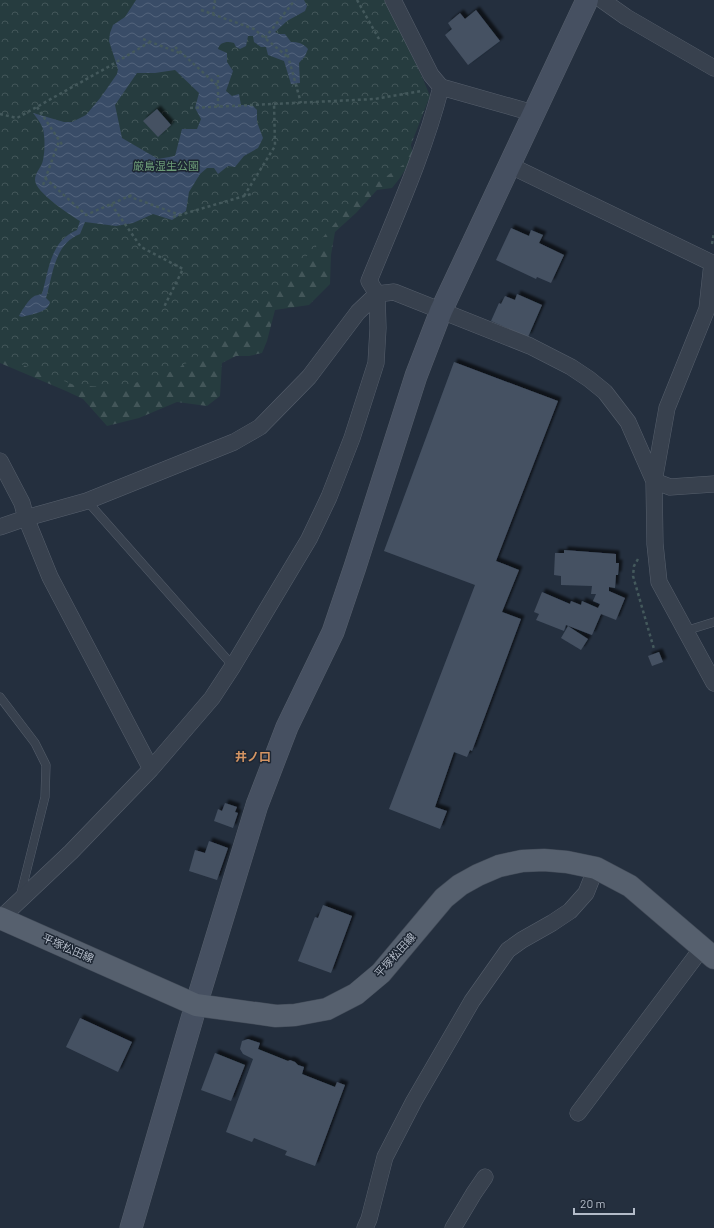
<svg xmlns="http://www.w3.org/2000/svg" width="714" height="1228" font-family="Barlow,'Noto Sans JP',sans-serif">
<defs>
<pattern id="forest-firs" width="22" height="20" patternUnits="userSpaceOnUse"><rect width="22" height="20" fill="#263c3f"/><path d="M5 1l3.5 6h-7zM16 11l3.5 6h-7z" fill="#435659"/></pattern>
<pattern id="park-crowns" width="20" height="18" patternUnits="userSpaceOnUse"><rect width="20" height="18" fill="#263c3f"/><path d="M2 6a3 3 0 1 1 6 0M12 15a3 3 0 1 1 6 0" fill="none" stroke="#435659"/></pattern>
<pattern id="water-waves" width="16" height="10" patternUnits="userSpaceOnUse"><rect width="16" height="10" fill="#394c67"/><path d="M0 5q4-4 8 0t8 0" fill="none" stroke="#53647b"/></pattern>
<filter id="shadow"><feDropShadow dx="3.5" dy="-3.5" stdDeviation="1" flood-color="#0009"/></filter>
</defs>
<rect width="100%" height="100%" fill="#242f3e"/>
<path fill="url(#forest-firs)" d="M406 129 414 156 400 178 392 188 377 190 356 213 335 232 331 255 330 284 309 305 275 310 267 341 262 353 249 356H236L222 363 220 396 207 406 177 402 139 418 107 426 83 399 66 391 0 363V330Z"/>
<path fill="url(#park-crowns)" d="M0 0H385L423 79 430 96 403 165 360 194 264 306 209 350 173 371 119 388 74 385 0 356Z"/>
<path fill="url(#water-waves)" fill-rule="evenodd" d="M136 0H304L307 6 305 11 287 21 275 32 279 34H285L291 42C298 42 303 43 308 49L305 56 299 63 300 83 291 84 284 61 268 55 266 47H261L254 42 253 36H248L246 46 240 49 236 47 234 43C227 41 220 42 218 49L227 53V62L233 71 226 91 232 96 239 94 241 105H252L257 110V122L263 138 258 148 244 156 235 167 228 166 218 174 214 168H207L200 174 189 192 186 211 172 220 153 214 133 223 116 226 85 222 80 234C54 244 53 275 46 298L50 302C48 313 31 314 22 317L19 316C21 312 29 299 33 297 35 295 39 295 42 294 49 270 50 241 77 230L80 221C70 215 35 192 35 180 35 172 42 167 43 160 45 151 45 137 43 129 41 123 36 117 33 113L64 122H72L86 115 101 97 117 74 118 69 109 41 110 33 113 25 125 17ZM175 70 199 93 195 108 201 119 197 129H182L175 156 158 159 122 138 115 105 137 73H155Z"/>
<path fill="#455162" filter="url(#shadow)" d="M476 10 500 41 468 65 445 35 452 29 448 23 460 13 465 19Z
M157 109 171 125 158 137 143 121Z
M511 228 529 236 531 230 543 235 539 243 564 255 551 283 537 277 536 279 496 260Z
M517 294 542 305 528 337 491 321 499 303 501 304 505 296 515 300Z
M454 362 558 401 496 561 519 570 502 612 521 619 472 751 470 750 467 757 454 752 435 807 447 811 440 829 389 809 475 585 384 551Z
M564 550 616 554V563H619L618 575H616L615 588 609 587V591L625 598 616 620 601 614 592 635 566 625 564 631 536 620 539 614 534 612 542 592 570 604 571 601 581 605 582 601 598 608 600 604 593 601 596 594H591L592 586 561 585V576L554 575 555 553H564Z
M568 626 588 639 581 650 561 638Z
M659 652 663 662 652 666 648 656Z
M225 803 237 807 235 812 238 813 233 828 214 821 218 809 222 811Z
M209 841 228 848 217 880 189 871 195 850 205 853Z
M323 905 352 916 331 973 298 961 315 917 318 918Z
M80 1018 132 1042 118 1072 66 1047Z
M248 1039 260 1043 258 1049 288 1061 290 1060 295 1062 298 1065 304 1067 302 1074 335 1087 337 1082 345 1085 315 1166 285 1155 287 1151 254 1138 252 1142 226 1132 253 1059 243 1054 240 1049 242 1041Z
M215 1053 245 1065 231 1101 201 1090Z"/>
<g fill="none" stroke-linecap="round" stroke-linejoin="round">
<g stroke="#565f6c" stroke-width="9">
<path id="lane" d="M87 501 233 666
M685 631 714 622
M0 697 35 743 46 765 45 797 20 897"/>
</g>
<g stroke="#565f6c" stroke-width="17">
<path id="street" d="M393 0 431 75 441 87 533 113
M602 0 626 17 714 68
M509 165 712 263 707 309 667 408 654 481 655 544 659 582 714 683
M0 461 22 503 26 518 50 577 151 769
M0 527 26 518 87 501 234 442 260 427 309 377 358 312 377 294 394 292 530 346 571 367 589 379 605 392 628 422 654 481 670 487 714 484
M0 919 71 852 151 769 212 698 233 666 309 539 329 497 352 438 376 363 378 328 377 294 369 281C395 217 424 154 441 87
M578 1113 702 948
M365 1228 369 1219 385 1157 414 1101 472 1001 508 950 522 940 552 923 570 911 586 893 596 868
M453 1228 474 1193 485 1177"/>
</g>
<g stroke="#565f6c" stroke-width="23">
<path id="secondary" d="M131 1228 196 1005 257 805 287 727 333 632 355 567 416 376 441 311 587 0"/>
</g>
<g stroke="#414a57" stroke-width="23">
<path id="primary" d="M0 918 196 1005 276 1016 295 1015 327 1009 356 994 381 973 444 898 460 885 478 875 499 866 522 861 544 860 567 862 596 868 630 886 714 958"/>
</g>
<path stroke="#44595c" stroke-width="2.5" stroke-dasharray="3 3" stroke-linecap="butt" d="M357 0 379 39
M201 10 254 29 289 58
M213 15 215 0
M265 38 295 0
M143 39 182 54
M175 47 218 86
M286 49 301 103
M37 107 63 146
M218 107V75
M190 108 375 99 421 91
M0 114 17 118 108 67 150 42
M45 178 86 215 134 194
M43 185 59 141
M128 196 180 215
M244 196 275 146 274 103
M111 204 141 247 183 269 164 307
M173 217 251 194
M712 244 714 232
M638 559 634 566 633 576 654 649"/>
<use href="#lane" stroke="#38414e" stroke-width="8"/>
<use href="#street" stroke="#38414e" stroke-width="16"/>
<use href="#secondary" stroke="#465061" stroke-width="22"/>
<use href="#primary" stroke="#56606e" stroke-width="22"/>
</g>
<g text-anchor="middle" stroke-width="3" stroke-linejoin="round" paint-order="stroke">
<g font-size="11" fill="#6b9a76" stroke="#1d2633">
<text x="166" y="170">厳島湿生公園</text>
</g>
<g font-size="11" fill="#b4bcc9" stroke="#1d2633">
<text transform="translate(68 948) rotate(24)" y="4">平塚松田線</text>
<text transform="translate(395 955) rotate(-48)" y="4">平塚松田線</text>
</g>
<g font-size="12" font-weight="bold" fill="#d59563" stroke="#1d2633">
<text x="253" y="761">井ノ口</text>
</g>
</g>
<path d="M574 1208v6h60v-6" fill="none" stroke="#b4bcc9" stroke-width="2"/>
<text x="580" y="1208" font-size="12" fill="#b4bcc9" stroke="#1d2633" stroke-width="3" paint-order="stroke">20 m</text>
</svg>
